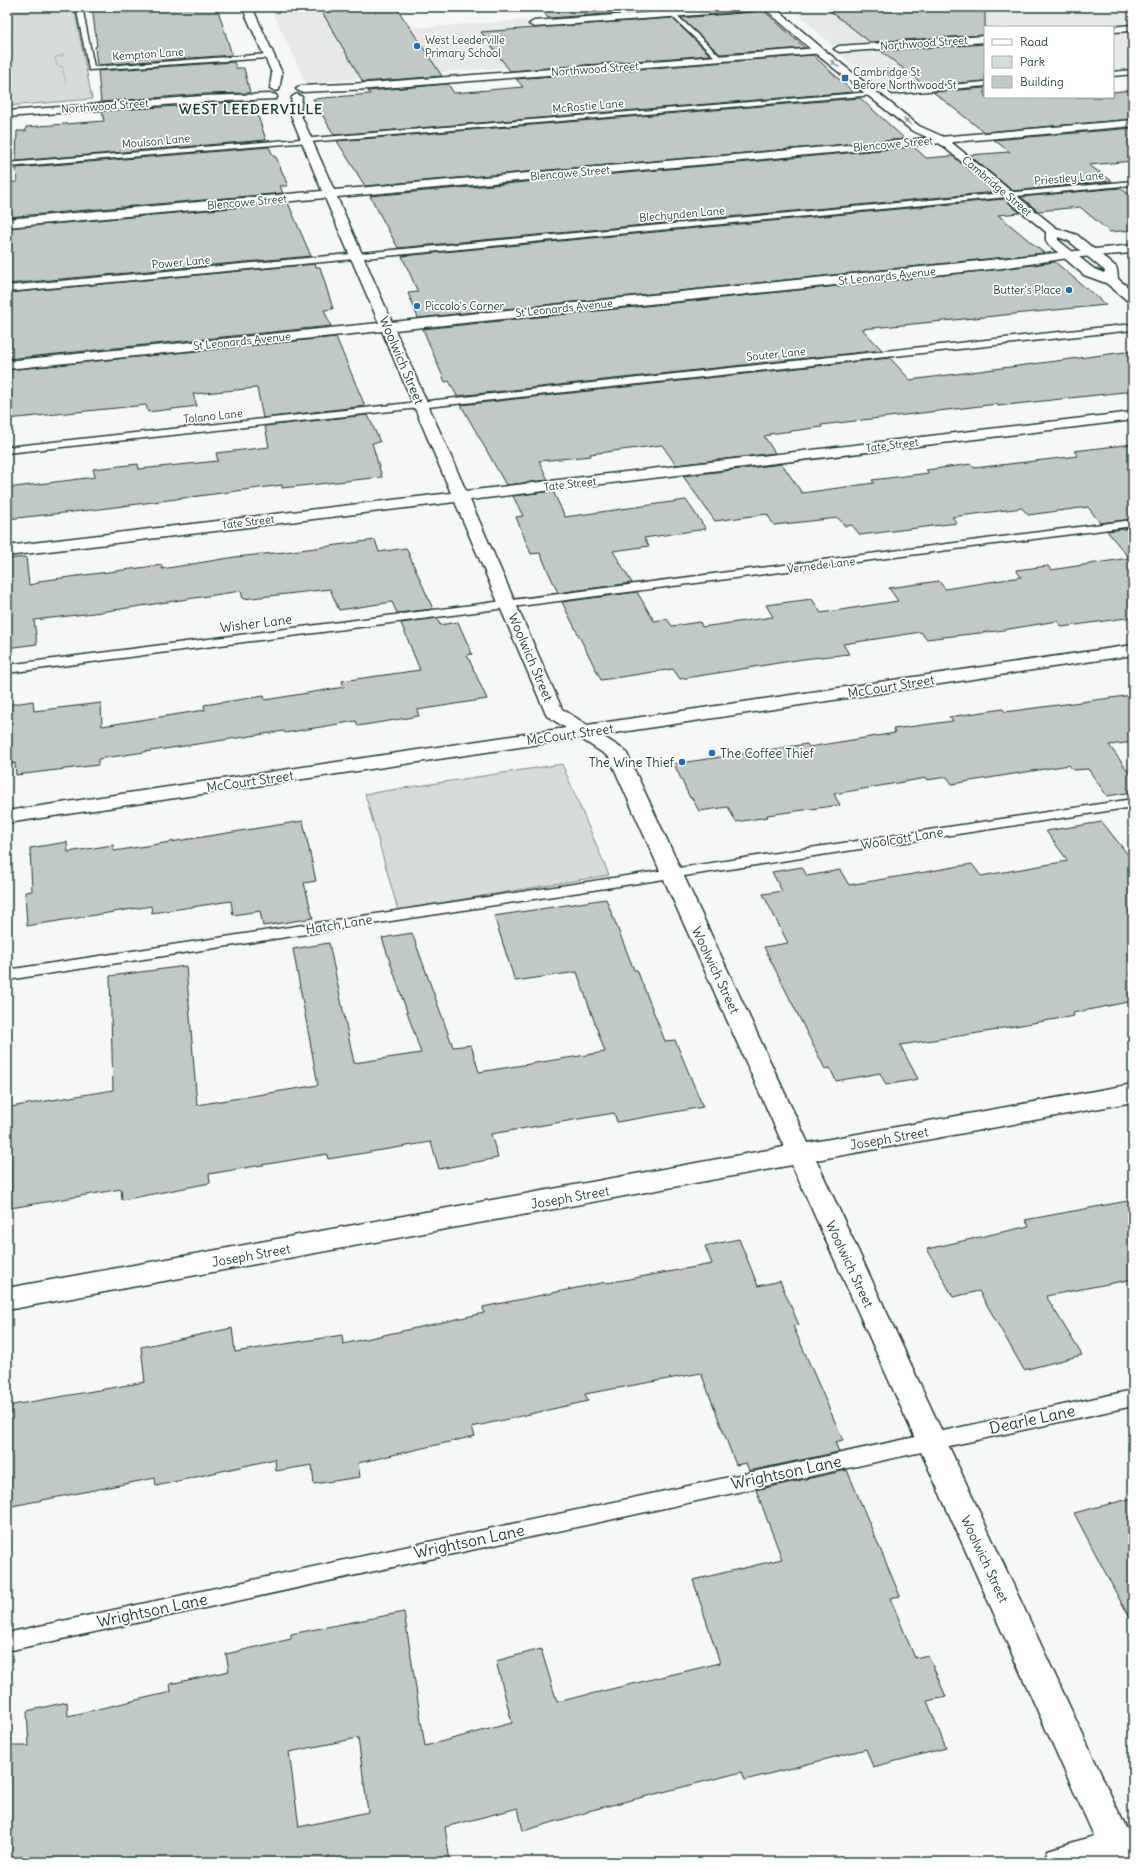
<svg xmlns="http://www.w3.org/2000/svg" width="1140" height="1869" font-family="Delius,sans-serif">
<rect width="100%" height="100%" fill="#f6f7f7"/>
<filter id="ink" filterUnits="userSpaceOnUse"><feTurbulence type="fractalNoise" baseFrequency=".025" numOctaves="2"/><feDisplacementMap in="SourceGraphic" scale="8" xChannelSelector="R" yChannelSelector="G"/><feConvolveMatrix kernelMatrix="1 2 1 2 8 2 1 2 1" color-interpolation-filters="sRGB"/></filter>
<g filter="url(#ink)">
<path fill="#e6e9e8" d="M332 7 401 29 525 20 558 63 306 83 272 11Z
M791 7H1133V71L1113 72V27H985V83L881 92Z"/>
<path fill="#d6dcdb" stroke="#7a8c88" d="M7 7H74L92 99 7 106Z
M562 764 609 875 398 910 365 794Z"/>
<path fill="#c0c9c6" stroke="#1f3d34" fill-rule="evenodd" d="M92 7H217L232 55 97 65 95 47 97 46Z
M319 7H396L442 76 363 82Z
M540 7H661L663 10 548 18Z
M825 7H985V35L870 42Z
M764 11 805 48 720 54 681 18Z
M672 18 710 55 510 71 481 32Z
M985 44V81L925 86 881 51Z
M813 55 853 92 334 135 313 99 370 94 368 91 448 84 454 93 523 87 516 79Z
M234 62 236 68H244L250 93 203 94 101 102 98 71Z
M985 88V97H1113V92L1133 90V119L984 132 933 92Z
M860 98 905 139 365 186 337 141Z
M253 101 266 140 16 161 17 131H26V127L104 121 102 111Z
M1133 128V161L1089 165 1112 181 1013 191 969 155 1010 152 994 140Z
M269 147 274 157H276L288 186H280L283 193 7 217V183L17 182 16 168Z
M914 147 926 158 953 156 996 192 398 248 370 196Z
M1120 188 1133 197V230L1110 232 1080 207 1038 211 1021 197Z
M1004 199 1020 213 998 215 1044 253 418 318 408 293 418 292 402 256Z
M288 203 311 256 7 284V228Z
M1055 262 1106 305 862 329 882 350 457 396 449 381 445 382 423 329 1002 269Z
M315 264 316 267H320L333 309 324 310 331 326 7 359V293Z
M336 337 365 406 263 418 257 388 193 394 197 406 148 412 146 405 7 419V370Z
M1133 351V391L998 406 997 404 821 425 822 427 769 434 770 435 764 436 775 453 676 465 662 445 590 454 591 456 539 461 548 480 506 485 461 405 890 358 910 380Z
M368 415 380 442 372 443 382 477 282 488V485L100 509 7 519V488L95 477 93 469 138 464 139 469 218 461 216 453 269 447 265 426Z
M1133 444V519L1100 523 1088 507 1028 515 1022 508 952 517 957 523 860 535 852 525 845 526 838 518 774 525 767 514 715 521 683 476 782 464 802 493 874 483 872 480 929 473 926 470 971 464 974 468 1078 456 1074 451Z
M553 491 565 517 686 500 706 529 644 538 649 546 613 551 632 583 558 593 540 553 531 554 516 517 523 516 513 496Z
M1133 528V617L1062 627 1057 621 997 631 926 639 921 632 843 644 849 654 803 659 680 679 673 669 601 680 562 602 637 592 654 621 667 619 672 626 700 622 702 627 773 617 766 605 812 599 821 613 898 601 889 588 939 581 945 589 1021 577 1016 570 1048 566 1051 570 1129 558 1107 531Z
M375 540 379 552 406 548 433 609 397 613 392 602 339 610 330 589 243 599 241 591 94 613 34 620 37 644 7 648V559L26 557 29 585 39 583V581L162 565V569L235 557 285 552Z
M437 618 440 625 458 622 472 654 467 655 487 699 417 710 419 716 358 726 356 721 285 733 284 731 98 759V765L16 775 15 763 7 765V705L33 701 34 711 101 703 102 726 205 710 204 705 264 696 265 700 344 687 342 681 420 670 401 623Z
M1133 695V742L1109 745 1133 778V792L1107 796 1088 769 1073 770 1069 765 952 784 947 777 927 780 926 778 834 794 840 805 767 815 768 817 736 822 728 807 699 811 692 798H690L674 764 807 744 809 747 895 733 893 729 953 721 949 717 1003 709 1005 712Z
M303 821 316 881 304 883 313 918 263 926 260 911 233 915 231 901 152 913 151 906 27 926 25 892 32 891 30 848 67 842 68 852 113 845 114 851Z
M1102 822 1133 861V1001L1073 1013 1074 1016 997 1029 998 1030 900 1045 918 1079 886 1085 880 1073 836 1081 830 1068 825 1069 764 947 788 943 763 894 782 891 772 872 802 867 807 876 840 870 849 885 972 864 981 876 1068 861 1046 831Z
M606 899 634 970H637L665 1041 675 1040 703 1107 617 1122 614 1113 491 1134 498 1158 439 1169 431 1142 328 1159 327 1154 209 1174 210 1183 122 1200 121 1189 11 1208 10 1107 113 1090 110 976 186 966 197 1105 318 1085 293 949 329 943 354 1063 421 1053 382 938 412 933 453 1047 471 1045 479 1072 605 1052 577 972 515 981 494 916Z
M1133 1200V1279L1046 1296 1082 1355 1024 1370 979 1291 953 1297 927 1249 1029 1226 1025 1220Z
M739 1239 758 1286 780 1281 799 1325 793 1326 843 1440 835 1442 839 1452 749 1471 746 1463 736 1465 701 1373 585 1394 588 1401 472 1427 475 1436 358 1463 360 1477 314 1484 312 1465 276 1471 275 1459 156 1486 155 1478 7 1507V1406L145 1382 141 1347 232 1328 235 1352 342 1335 343 1344 484 1313 483 1307 606 1282 607 1283 712 1264 705 1246Z
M847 1470 900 1596 890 1598 915 1658 928 1655 946 1697 927 1701 946 1748 873 1767 866 1749 745 1780 742 1772 588 1811V1812L523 1831 518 1808 445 1827 450 1862H7V1746H29L27 1711 67 1702 68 1716 171 1692 170 1684 229 1671 226 1654 291 1639V1634L404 1612 425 1746 512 1723 496 1661 541 1649 557 1702 720 1663 693 1580 782 1559 756 1490ZM358 1738 368 1812 299 1827 289 1752Z
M1133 1498V1625L1074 1513Z"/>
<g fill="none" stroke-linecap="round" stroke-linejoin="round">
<g stroke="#1f3d34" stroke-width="3">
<path id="service" d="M76 7H82L94 67 269 54 272 56 269 58 89 70Z
M662 7H668L722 58V60H718Z
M1133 70V74L1113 76V72Z
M985 82V86L893 94 890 92 893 90Z
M872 92 875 94 874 95 7 167V163Z
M1133 181V185L7 292V286Z
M1133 324V330L7 453V447Z
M1133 520V526L7 673V665Z
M1133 799V807L7 980V970Z
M1133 1390V1406L7 1651V1633Z"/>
</g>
<g stroke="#1f3d34" stroke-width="3">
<path id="minor" d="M242 7H252L282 73 279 90 275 91 270 88 272 73Z
M725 7H768L763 10 534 27 529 24 534 21Z
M1133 25V31L1113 32V27H1110Z
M985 36V42L839 52 834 49 839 46Z
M819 48 824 51 823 53 370 89 301 92 296 89 301 86 370 83Z
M272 94 276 95 277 97 276 99 203 102 7 117V111L203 96Z
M297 94 302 97 300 113 334 190 1133 120V126L337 197 392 322 1133 245V253L1068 258 1002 268 395 330 466 491 1133 412V420L470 500 562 709 587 725 1133 645V655L601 735 624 750 627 754 808 1143 1133 1084V1102L816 1160 1126 1828 1133 1826V1860L1126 1862H1043L1048 1850 1094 1836 792 1165 7 1310V1288L784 1147 609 757 580 738 7 823V811L566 728 547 716 545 712 455 502 7 556V546L451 493 382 331 7 369V361L379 323 325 198 7 227V219L322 191 290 113 292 97Z"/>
</g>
<g stroke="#1f3d34" stroke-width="3">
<path id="primary" d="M763 7H774L823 49 919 126 946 138 1056 228 1077 235 1116 267 1117 270 1118 279 1133 291V302L1128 301 1106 283 1084 275 1048 244 1046 241V232L938 142 911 130 815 53ZM1058 237 1069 241 1105 271 1104 273 1094 269 1058 240Z"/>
</g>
<path stroke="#1f3d34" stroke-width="1" stroke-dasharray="0.5 1.5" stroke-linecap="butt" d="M62 54 63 56 55 57 57 66H62L67 87"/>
<use href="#service" fill="#fff" fill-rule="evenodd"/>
<use href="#minor" fill="#fff" fill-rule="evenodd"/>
<use href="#primary" fill="#fff" fill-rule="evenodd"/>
</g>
<defs><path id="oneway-solid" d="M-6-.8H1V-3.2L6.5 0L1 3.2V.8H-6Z"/></defs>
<g fill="#8f9e9a">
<use href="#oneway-solid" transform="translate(835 64) rotate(-141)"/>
<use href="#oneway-solid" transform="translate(908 122) rotate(-141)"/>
</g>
</g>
<g fill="#1f6fb2" stroke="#fff" stroke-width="1.5">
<circle cx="417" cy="46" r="4"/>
<rect x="841" y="74" width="8" height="8" rx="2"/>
<circle cx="1069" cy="290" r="4"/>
<circle cx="417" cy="306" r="4"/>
<circle cx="712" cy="753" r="4"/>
<circle cx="682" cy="762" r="4"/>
</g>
<g text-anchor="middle" stroke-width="3.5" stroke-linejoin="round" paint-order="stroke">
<g font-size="11" fill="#1f3d34" stroke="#fff" text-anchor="start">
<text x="425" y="44">West Leederville<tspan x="425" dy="13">Primary School</tspan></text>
<text x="853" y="76">Cambridge St<tspan x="853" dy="13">Before Northwood St</tspan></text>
<text x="1061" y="294" text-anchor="end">Butter's Place</text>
<text x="425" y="310">Piccolo's Corner</text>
</g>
<g font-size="11" fill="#1f3d34" stroke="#fff">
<text transform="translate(924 43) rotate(-4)" y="4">Northwood Street</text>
<text transform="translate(148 54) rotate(-4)" y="4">Kempton Lane</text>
<text transform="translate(595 69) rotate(-4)" y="4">Northwood Street</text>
<text transform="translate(105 106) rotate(-4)" y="4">Northwood Street</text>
<text transform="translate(588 106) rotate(-5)" y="4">McRostie Lane</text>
<text transform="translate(156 141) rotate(-5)" y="4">Moulson Lane</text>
<text transform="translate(893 144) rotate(-5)" y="4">Blencowe Street</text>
<text transform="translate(570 173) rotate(-5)" y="4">Blencowe Street</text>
<text transform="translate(1069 178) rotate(-5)" y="4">Priestley Lane</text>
<text transform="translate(997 186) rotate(40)" y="4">Cambridge Street</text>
<text transform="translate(247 202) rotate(-5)" y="4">Blencowe Street</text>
<text transform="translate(682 214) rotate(-5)" y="4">Blechynden Lane</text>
<text transform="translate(181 262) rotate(-5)" y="4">Power Lane</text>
<text transform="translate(887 276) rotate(-6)" y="4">St Leonards Avenue</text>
<text transform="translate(564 308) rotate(-6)" y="4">St Leonards Avenue</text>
<text transform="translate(242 341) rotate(-6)" y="4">St Leonards Avenue</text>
<text transform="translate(776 354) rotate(-6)" y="4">Souter Lane</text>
<text transform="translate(213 416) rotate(-6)" y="4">Tolano Lane</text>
<text transform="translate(892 445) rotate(-7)" y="4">Tate Street</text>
<text transform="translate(570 484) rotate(-7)" y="4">Tate Street</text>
<text transform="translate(248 522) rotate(-7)" y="4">Tate Street</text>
<text transform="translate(821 565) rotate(-7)" y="4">Vernede Lane</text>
</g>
<g font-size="13" fill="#1f3d34" stroke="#fff">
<text transform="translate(402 360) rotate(67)" y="5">Woolwich Street</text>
<text transform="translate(256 623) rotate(-7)" y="5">Wisher Lane</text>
<text transform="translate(531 657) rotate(67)" y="5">Woolwich Street</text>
<text transform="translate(891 686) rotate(-9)" y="5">McCourt Street</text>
<text transform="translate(570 734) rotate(-8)" y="5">McCourt Street</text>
<text transform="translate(250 781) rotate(-8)" y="5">McCourt Street</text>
<text transform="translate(902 838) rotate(-9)" y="5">Woolcott Lane</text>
<text transform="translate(339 924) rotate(-9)" y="5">Hatch Lane</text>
<text transform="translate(716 970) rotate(65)" y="5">Woolwich Street</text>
<text transform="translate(889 1138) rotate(-10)" y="5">Joseph Street</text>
<text transform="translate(570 1197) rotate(-10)" y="5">Joseph Street</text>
<text transform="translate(251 1255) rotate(-10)" y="5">Joseph Street</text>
<text transform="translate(850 1264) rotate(65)" y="5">Woolwich Street</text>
<text transform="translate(985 1559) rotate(65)" y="5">Woolwich Street</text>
</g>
<g font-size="13" fill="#1f3d34" stroke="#fff" text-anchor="start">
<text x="720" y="758">The Coffee Thief</text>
<text x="674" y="767" text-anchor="end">The Wine Thief</text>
</g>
<g font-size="14" font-weight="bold" letter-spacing="1" fill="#1f3d34" stroke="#fff">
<text x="251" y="114">WEST LEEDERVILLE</text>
</g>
<g font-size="16" fill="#1f3d34" stroke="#fff">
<text transform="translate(1032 1419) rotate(-12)" y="6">Dearle Lane</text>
<text transform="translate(786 1472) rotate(-12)" y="6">Wrightson Lane</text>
<text transform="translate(469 1541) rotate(-12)" y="6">Wrightson Lane</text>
<text transform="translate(152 1610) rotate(-12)" y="6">Wrightson Lane</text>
</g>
</g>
<rect width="1140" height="1869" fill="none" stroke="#fff" stroke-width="24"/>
<rect x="12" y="12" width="1116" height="1845" fill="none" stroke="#1f3d34" stroke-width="1.5" filter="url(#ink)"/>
<rect x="984" y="26" width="130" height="72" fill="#ffffff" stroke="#a5b1ae"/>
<rect x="992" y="39" width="20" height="6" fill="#ffffff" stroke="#a5b1ae"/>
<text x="1020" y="46" font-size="12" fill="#1f3d34">Road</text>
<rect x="992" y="56" width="20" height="12" fill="#d6dcdb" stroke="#a5b1ae"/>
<text x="1020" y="66" font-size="12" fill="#1f3d34">Park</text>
<rect x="992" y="76" width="20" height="12" fill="#c0c9c6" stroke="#a5b1ae"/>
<text x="1020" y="86" font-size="12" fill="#1f3d34">Building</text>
</svg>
